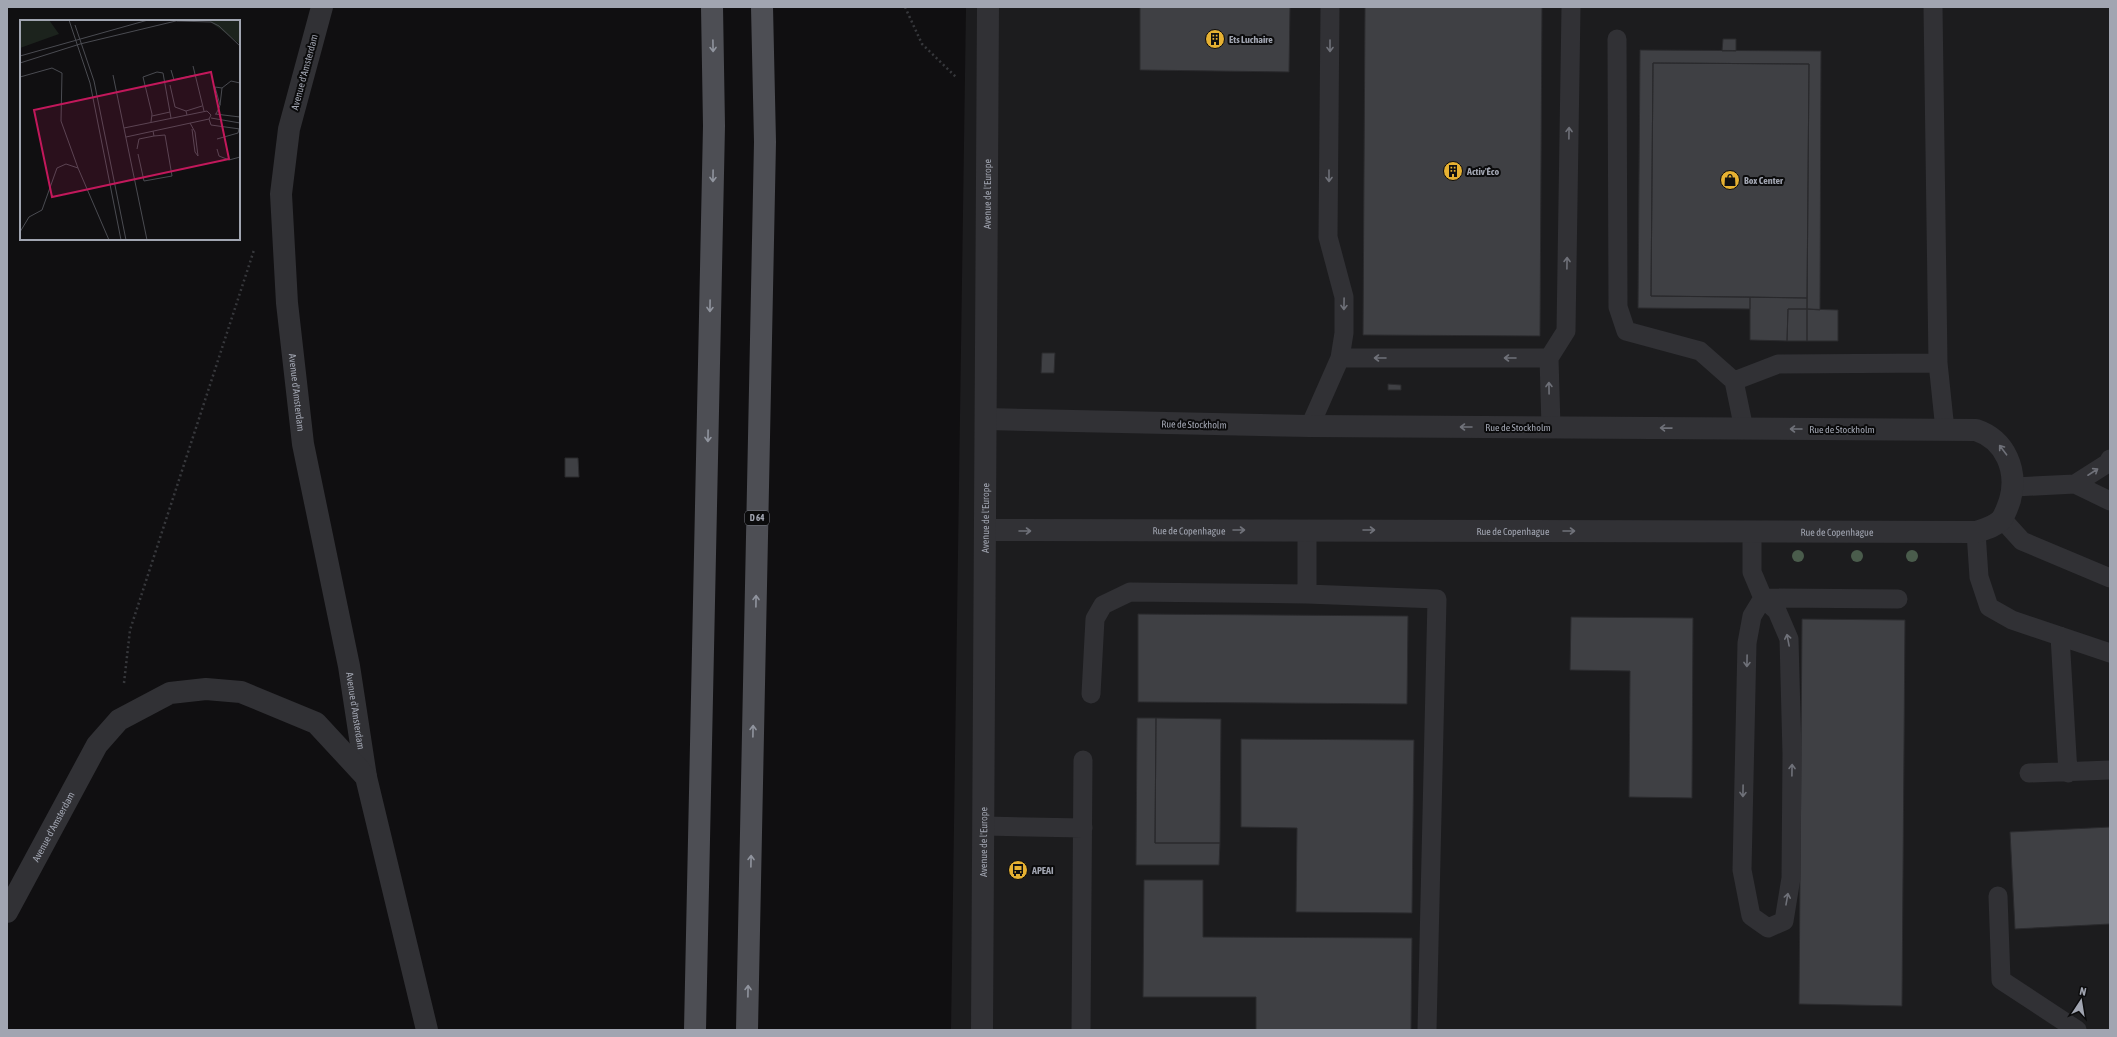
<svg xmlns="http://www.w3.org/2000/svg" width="2117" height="1037" font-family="'Asap Condensed',sans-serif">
<rect width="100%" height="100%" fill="#100f11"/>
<path fill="#1c1c1e" d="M966 7H2110V1030H951Z"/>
<path fill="#3f4044" stroke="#2a2a2d" d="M1140 7H1290L1289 72 1140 70Z
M1365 7H1542L1540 336 1363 335Z
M1723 39H1736V51H1722Z
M1640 50 1821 51 1820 310 1807 309 1809 64 1653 63 1651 296 1750 297V309L1638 308Z
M1653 63 1809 64 1807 298 1651 296Z
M1750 297 1807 298V309H1788L1787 341 1750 340Z
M1788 309H1807V341H1787Z
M1807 309 1838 310V341H1807Z
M1042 353H1055L1054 373H1041Z
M1388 384 1401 385V390H1388Z
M565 458H578L579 477H565Z
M1138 614 1408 616 1407 704 1138 702Z
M1571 617 1693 618 1692 798 1629 797 1630 671 1570 670Z
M1802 619 1905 620 1902 1006 1799 1004Z
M1137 718H1156L1155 843H1220L1219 865H1136Z
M1156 718 1221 719 1220 843H1155Z
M1241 739 1414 740 1412 913 1296 912 1297 828 1241 827Z
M2110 827V924L2015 929 2010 832Z
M1144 880H1203V937L1412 938 1411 1030H1256V997H1143Z"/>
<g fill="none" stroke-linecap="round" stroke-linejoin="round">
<path stroke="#37383c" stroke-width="2.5" stroke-dasharray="2 3" stroke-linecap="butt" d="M905 7 922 44 957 78
M124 683 130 630 254 250"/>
<path stroke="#313135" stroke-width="19" d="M1933 7 1938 363 1945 430
M1617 39 1618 307 1626 331 1700 351 1734 381 1744 429
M1340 358H1549
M1734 381 1778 364 1938 363
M1310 426 1340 358 1344 333V297L1328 237 1330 7
M1551 427 1549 358 1566 331 1571 7
M2075 484 2108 463 2110 459
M2014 487 2075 484 2110 501
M2002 519 2022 541 2110 578
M1307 530V594L1437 599 1427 1030
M1752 532V572L1763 598 1777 611 1789 639 1792 754 1791 878 1784 921 1768 928 1751 916 1742 870 1747 643 1752 616 1763 598
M1976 532 1979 577 1989 607 2012 620 2110 653
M1763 598 1898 599
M2060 636 2068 773
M1091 694 1095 619 1103 605 1130 592 1307 594
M2029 773 2110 770
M984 826 1083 828
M1998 896 2001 980 2077 1030
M1081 1030 1083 760"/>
<g stroke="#313135" stroke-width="22">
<path id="s1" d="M322 7 289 129 281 194 287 303 303 444 349 666 366 777"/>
<path id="s2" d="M986 530 1976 532C1985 529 1994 527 2001 520 2005 515 2008 506 2010 500 2018 471 2006 440 1976 430L1310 426 986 419"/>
<path id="s3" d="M7 912 97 745 119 720 170 693 206 689 241 692 316 723 366 777 427 1030"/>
<path id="s4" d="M982 1030 988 7"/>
</g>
<path stroke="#4d4e54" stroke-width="22" d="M695 1030 714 126 712 7
M747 1030 765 142 762 7"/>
</g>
<g fill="#4a5c4c">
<circle cx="1798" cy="556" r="6"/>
<circle cx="1857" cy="556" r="6"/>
<circle cx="1912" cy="556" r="6"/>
</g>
<defs><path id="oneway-shaft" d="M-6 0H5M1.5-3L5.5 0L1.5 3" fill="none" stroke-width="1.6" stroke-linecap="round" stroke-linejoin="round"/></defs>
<g stroke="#90949e">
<use href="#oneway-shaft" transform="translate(713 46) rotate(89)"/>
<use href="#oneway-shaft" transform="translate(713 176) rotate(91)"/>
<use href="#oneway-shaft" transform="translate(710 306) rotate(91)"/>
<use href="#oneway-shaft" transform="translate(708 436) rotate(91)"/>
<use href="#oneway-shaft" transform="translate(756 601) rotate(-89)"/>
<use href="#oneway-shaft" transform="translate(753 731) rotate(-89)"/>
<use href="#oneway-shaft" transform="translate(751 861) rotate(-89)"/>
<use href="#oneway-shaft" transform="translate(748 991) rotate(-89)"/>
</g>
<g stroke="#6f7179">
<use href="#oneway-shaft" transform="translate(1330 46) rotate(90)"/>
<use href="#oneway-shaft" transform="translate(1569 133) rotate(-89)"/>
<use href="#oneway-shaft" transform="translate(1329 176) rotate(90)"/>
<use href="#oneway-shaft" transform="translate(1567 263) rotate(-89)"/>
<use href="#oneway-shaft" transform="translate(1344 304) rotate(91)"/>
<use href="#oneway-shaft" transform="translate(1380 358) rotate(-180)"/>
<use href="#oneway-shaft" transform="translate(1510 358) rotate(-180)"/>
<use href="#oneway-shaft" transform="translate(1549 388) rotate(-91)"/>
<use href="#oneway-shaft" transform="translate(1466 427) rotate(-180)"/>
<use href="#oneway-shaft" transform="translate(1666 428) rotate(-179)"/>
<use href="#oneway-shaft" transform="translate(1796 429) rotate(-180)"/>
<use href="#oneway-shaft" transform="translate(2003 450) rotate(-127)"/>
<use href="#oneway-shaft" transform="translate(2093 472) rotate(-33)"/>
<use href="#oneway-shaft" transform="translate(1239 530)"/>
<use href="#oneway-shaft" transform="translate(1369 530)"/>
<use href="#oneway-shaft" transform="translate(1025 531)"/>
<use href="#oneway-shaft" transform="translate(1569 531)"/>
<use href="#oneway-shaft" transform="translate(1788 640) rotate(-101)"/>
<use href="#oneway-shaft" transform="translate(1747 661) rotate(91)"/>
<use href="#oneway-shaft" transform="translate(1792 770) rotate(-89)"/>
<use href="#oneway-shaft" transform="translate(1743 791) rotate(91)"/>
<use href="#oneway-shaft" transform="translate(1787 899) rotate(-80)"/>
</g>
<defs>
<g id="building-disc" transform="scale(1)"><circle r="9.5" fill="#e6b132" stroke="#0b0b0c"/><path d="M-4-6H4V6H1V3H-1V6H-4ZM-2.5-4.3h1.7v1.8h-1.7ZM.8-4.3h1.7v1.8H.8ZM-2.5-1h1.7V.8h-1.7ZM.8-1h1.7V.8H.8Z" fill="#111"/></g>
<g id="shop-disc" transform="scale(1)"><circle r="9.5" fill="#e6b132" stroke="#0b0b0c"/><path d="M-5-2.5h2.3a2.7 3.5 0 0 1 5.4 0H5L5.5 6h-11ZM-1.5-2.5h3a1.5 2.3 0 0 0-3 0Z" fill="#111"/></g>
<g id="bus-disc" transform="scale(1)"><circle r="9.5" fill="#e6b132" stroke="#0b0b0c"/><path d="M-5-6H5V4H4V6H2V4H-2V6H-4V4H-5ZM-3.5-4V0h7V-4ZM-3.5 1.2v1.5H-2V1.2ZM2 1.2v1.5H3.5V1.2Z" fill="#111"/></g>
</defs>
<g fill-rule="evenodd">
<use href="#building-disc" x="1215" y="39"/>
<use href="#building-disc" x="1453" y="171"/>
<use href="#shop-disc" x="1730" y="180"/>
<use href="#bus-disc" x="1018" y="870"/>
</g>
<g text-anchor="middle" stroke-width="4" stroke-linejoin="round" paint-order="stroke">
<rect fill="#0b0b0c" stroke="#747780" stroke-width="1" x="745" y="511" width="24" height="14" rx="3"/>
<g font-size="9" font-weight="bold" fill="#a1a5b1">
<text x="757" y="521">D 64</text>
</g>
<g font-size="10" font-weight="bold" fill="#a1a5b1" stroke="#0b0b0c" text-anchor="start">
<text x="1229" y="43">Ets Luchaire</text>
<text x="1467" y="175">Activ'Éco</text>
<text x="1744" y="184">Box Center</text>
<text x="1032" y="874">APEAI</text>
</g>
<g font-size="10" fill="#a1a5b1" stroke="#0b0b0c">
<text transform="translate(304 72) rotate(-75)" y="4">Avenue d'Amsterdam</text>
<text dy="4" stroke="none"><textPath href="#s4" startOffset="836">Avenue de l'Europe</textPath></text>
<text dy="4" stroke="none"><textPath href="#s1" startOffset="391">Avenue d'Amsterdam</textPath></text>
<text transform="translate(1194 424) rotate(1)" y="4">Rue de Stockholm</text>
<text x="1518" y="431">Rue de Stockholm</text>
<text x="1842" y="433">Rue de Stockholm</text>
<text dy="4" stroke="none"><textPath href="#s4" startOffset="512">Avenue de l'Europe</textPath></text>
<text dy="4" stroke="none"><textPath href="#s2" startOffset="203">Rue de Copenhague</textPath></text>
<text dy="4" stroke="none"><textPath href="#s2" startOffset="527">Rue de Copenhague</textPath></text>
<text dy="4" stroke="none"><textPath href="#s2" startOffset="851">Rue de Copenhague</textPath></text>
<text dy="4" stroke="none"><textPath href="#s1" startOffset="715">Avenue d'Amsterdam</textPath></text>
<text dy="4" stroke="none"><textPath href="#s3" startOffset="97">Avenue d'Amsterdam</textPath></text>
<text dy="4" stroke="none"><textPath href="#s4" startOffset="188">Avenue de l'Europe</textPath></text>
</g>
</g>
<g transform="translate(20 20)">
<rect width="220" height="220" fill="#100f11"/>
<path d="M0 0H29L39 14 0 28ZM188 0H220V24Z" fill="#1c231d"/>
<path fill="none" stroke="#4a4b51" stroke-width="1" d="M49 0 70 63 101 220M157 1 191 2 199 6 220 26M55 5 74 61 106 220M0 36 128 0M0 43 60 24 160 0M173 46 184 91M151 50 154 60 175 55M93 55 127 220M0 57 32 48 42 53 41 101 58 148M150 65 155 87 166 91 167 95M202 68 211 61 220 63M166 91 182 86M195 94 220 97M196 94 199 88 200 85 202 68 195 67 200 85M132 96 150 92M191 98 220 103M189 99 191 105 220 109M131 102 132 94 123 57 137 52 143 53 151 98M170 103 175 112 178 136M104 108 187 91 191 95M172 109 175 132 178 136M106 117 189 99 191 95M197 119 218 113 219 109M117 129 119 119 134 116M197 129 199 136 209 140 220 137M118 134 124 161 152 156 145 115 134 116 133 111M0 212 9 197 22 190 37 148 46 144 58 148 89 220"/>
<path fill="#c2185b" fill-opacity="0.15" stroke="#c2185b" stroke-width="2" d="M191 52 209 139 32 177 14 90Z"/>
<rect width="220" height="220" fill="none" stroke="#a1a5b1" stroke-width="2"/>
</g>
<rect width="2117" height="1037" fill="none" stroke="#a1a5b1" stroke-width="16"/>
<g transform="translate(2081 1001) rotate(12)" stroke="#0b0b0c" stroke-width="3" paint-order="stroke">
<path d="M0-3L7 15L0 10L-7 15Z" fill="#a1a5b1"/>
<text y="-6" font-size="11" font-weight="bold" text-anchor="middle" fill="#a1a5b1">N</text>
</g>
</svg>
